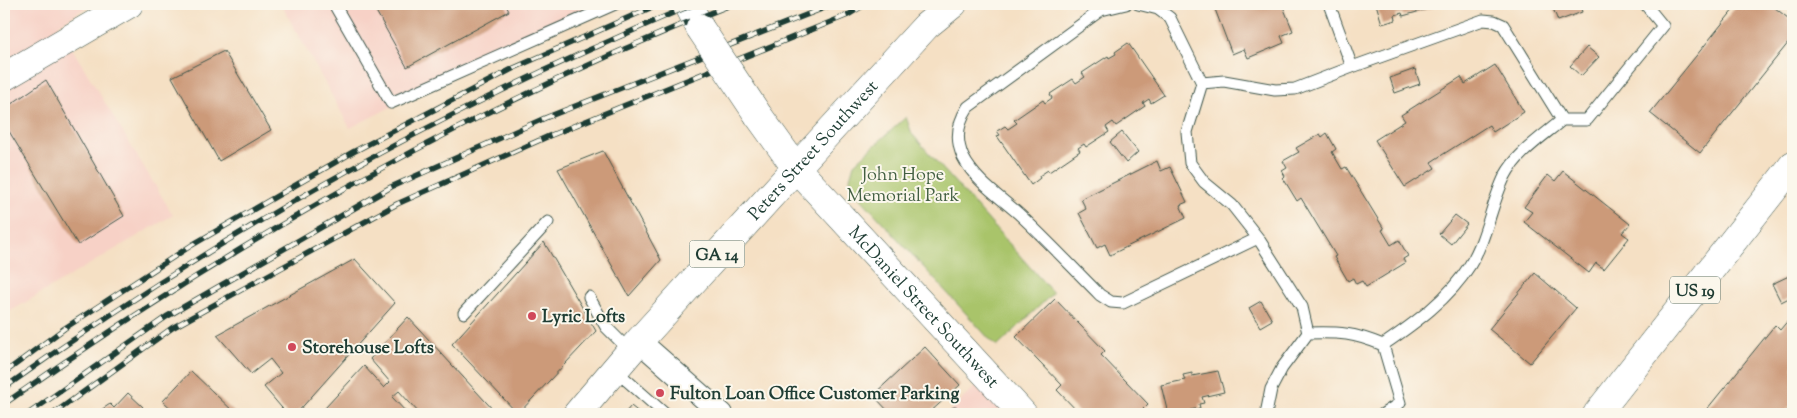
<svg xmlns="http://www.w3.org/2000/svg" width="1797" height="418" font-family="'Sorts Mill Goudy',serif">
<rect width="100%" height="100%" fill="#fbf7ec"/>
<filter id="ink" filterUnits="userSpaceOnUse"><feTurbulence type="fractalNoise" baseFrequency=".02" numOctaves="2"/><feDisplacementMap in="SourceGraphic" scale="10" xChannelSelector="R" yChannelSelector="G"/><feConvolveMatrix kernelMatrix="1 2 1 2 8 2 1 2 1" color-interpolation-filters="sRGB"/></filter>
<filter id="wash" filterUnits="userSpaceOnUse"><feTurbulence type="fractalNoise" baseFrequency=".0096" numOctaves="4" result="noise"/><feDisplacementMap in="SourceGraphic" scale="20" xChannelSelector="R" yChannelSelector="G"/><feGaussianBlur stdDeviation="1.12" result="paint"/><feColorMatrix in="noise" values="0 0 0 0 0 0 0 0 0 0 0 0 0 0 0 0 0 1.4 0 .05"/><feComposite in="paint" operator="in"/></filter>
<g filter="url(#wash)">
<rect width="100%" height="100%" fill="#f5e0c4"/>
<path fill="#f7d1c6" d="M4 4H92L58 25 173 215 4 315Z
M281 4H602L555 23 350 128Z
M977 385 1006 414H947Z"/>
<path fill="#a9c46b" stroke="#648050" d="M906 117 912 134 1053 293 998 346 993 343 852 189 850 178 854 164Z"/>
<g id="blocks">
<path fill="#cc9a79" d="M372 4H505L509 11 407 67Z
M1213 4H1282L1293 31 1281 36 1284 43 1248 58 1244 49 1232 54Z
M1376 4H1437L1438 6 1403 16 1402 13 1395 15 1396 20 1382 24Z
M1559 4H1579L1582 12 1558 21 1552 6Z
M1738 4H1770L1793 22V37L1700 153 1650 113Z
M1128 43 1164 95 1151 103 1149 99 1143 103 1145 106 1116 126 1113 122 1106 127 1109 132 1086 147 1084 144 1078 148 1080 151 1049 172 1048 170 1039 176 1040 178 1031 185 997 136 1000 135 997 131 1005 126 1008 129 1017 123 1014 120 1043 100 1045 103 1052 98 1050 94 1073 79 1076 83 1085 77 1082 73 1108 56 1109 58 1116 54 1115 52Z
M1587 47 1599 57 1581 76 1570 66Z
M224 51 271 130 219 161 172 77Z
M1495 65 1524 112 1493 132 1489 125 1431 162 1435 168 1405 187 1375 140 1405 121 1401 115 1461 77 1465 84Z
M1415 69 1420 84 1395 93 1390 78Z
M46 80 124 216 78 245 4 123V109Z
M1122 132 1138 152 1126 163 1110 142Z
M1327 133 1336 149 1332 152 1342 169 1346 167 1384 229 1382 230 1391 245 1399 240 1408 256 1403 259 1405 263 1366 287 1362 281 1356 284 1353 278 1348 281 1334 257 1336 256 1301 198 1297 201 1283 178 1285 176 1282 171 1287 168 1283 161 1299 152 1296 148 1320 134 1322 137Z
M603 151 661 260 629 296 558 169Z
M1157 161 1161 171 1170 167 1187 202 1180 205 1186 218 1110 255 1105 244 1097 248 1079 213 1086 209 1081 199Z
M1563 171 1630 224 1622 233 1629 238 1604 269 1596 263 1589 273 1524 222 1532 212 1524 207 1548 175 1555 181Z
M1455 215 1467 224 1451 244 1439 234Z
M544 242 596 331 518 414 452 344Z
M355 259 395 303 296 414H287L264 387 281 373 270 359 251 374 217 335Z
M1535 273 1576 308 1530 363 1489 329Z
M1793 274V296L1781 302 1772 284Z
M1055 299 1105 351 1101 355 1148 404 1138 414H1080L1057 390 1062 385 1016 337Z
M1261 301 1272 320 1260 327 1249 308Z
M408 317 497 414H420L399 391 392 397 408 414H330L325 408 364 366 384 388 390 382 370 359Z
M1790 318 1793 320V403L1784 414H1703L1775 325 1780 330Z
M925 347 960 385 928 414H891L873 395Z
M191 371 236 414H177L163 401Z
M1218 371 1224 392 1202 397 1204 403 1199 404 1200 408 1190 410 1192 414H1168L1161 385 1185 380 1183 375 1192 373V376Z
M128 393 143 407 136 414H95L110 404 114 408Z
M631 406 641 414H624Z"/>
</g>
</g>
<g filter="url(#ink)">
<use href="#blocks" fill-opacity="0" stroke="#3f554a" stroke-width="1"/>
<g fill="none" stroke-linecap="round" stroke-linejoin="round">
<g stroke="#3f554a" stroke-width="13">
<path id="lane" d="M334 4 391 103 615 4
M1126 4 1101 10 968 107C958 122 955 139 963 157 975 181 1000 197 1019 214 1047 240 1073 268 1100 295L1111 302 1123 303 1258 238
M1138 4 1158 9 1170 18 1202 83 1187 132 1190 163 1204 182 1232 205 1258 238 1302 307 1308 333
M1329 4 1352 67
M1202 83 1224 81 1275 90 1295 89 1352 67 1483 20 1494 21 1503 25 1562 120
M589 297 606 327 630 351
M464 313 548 222
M1383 345C1415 323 1449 299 1470 265 1487 238 1491 204 1505 176 1517 153 1542 137 1562 120H1587L1663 26 1645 4
M615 370 665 414
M955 413 956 414
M1266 414 1271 389 1282 368 1308 333C1340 332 1354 333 1383 345L1400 403 1383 414"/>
</g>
<g stroke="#3f554a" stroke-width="24">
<path id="street" d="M639 341 722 414"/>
</g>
<g stroke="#3f554a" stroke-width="29">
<g id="secondary">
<path d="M688 4 700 28"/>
<path d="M4 77 129 4"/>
<path id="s1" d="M758 115 796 168 1023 414"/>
</g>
</g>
<g stroke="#3f554a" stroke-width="29">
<g id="primary">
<path id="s2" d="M577 414 639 341 796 168 926 26 953 4"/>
<path d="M1597 414 1793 165"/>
</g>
</g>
<use href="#lane" stroke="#fff" stroke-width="11"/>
<use href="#street" stroke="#fff" stroke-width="22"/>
<use href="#secondary" stroke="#fff" stroke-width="28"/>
<use href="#primary" stroke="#fff" stroke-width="28"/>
<g stroke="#1f3d34" stroke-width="5.5">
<path id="rail" d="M4 373 65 328 192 245 353 152 514 68 650 8
M4 388C188 257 383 142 589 50 624 35 659 18 695 4
M4 404C231 244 474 105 733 4
M28 414 166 317 391 187 545 118 834 4
M53 414 172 328 397 204 549 136 848 15 866 4"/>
</g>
<use href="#rail" stroke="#fbf7ec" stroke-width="4" stroke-dasharray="11" stroke-linecap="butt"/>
<g stroke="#3f554a" stroke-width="29" stroke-linecap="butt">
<path id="secondary-bridge" d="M700 28 758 115"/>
</g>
<use href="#secondary-bridge" stroke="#fff" stroke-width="28"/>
</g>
</g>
<g fill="#d1495b" stroke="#fbf7ec" stroke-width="2">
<circle cx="532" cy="316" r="5"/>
<circle cx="292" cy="347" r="5"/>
<circle cx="660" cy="393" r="5"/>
</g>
<g text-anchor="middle" stroke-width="4" stroke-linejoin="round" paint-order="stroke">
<g fill="#fbf7ec" stroke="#61756b" stroke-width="1">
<rect x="689.5" y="240.5" width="55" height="27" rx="4"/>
<rect x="1670" y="276.5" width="50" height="27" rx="4"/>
</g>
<g font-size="16" font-weight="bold" fill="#1f3d34">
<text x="717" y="260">GA 14</text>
<text x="1695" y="296">US 19</text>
</g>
<g font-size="18" fill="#1f3d34" stroke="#fbf7ec">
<text dy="6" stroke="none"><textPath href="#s2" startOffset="354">Peters Street Southwest</textPath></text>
<text dy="6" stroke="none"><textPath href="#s1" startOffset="254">McDaniel Street Southwest</textPath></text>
</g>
<g font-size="18" fill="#425f42" stroke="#fbf7ec">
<text x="903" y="180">John Hope<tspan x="903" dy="21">Memorial Park</tspan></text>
</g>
<g font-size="18" font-weight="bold" fill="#1f3d34" stroke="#fbf7ec" text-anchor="start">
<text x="542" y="322">Lyric Lofts</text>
<text x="302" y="353">Storehouse Lofts</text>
<text x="670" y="399">Fulton Loan Office Customer Parking</text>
</g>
</g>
<rect width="1797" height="418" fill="none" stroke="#fbf7ec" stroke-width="20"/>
</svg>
